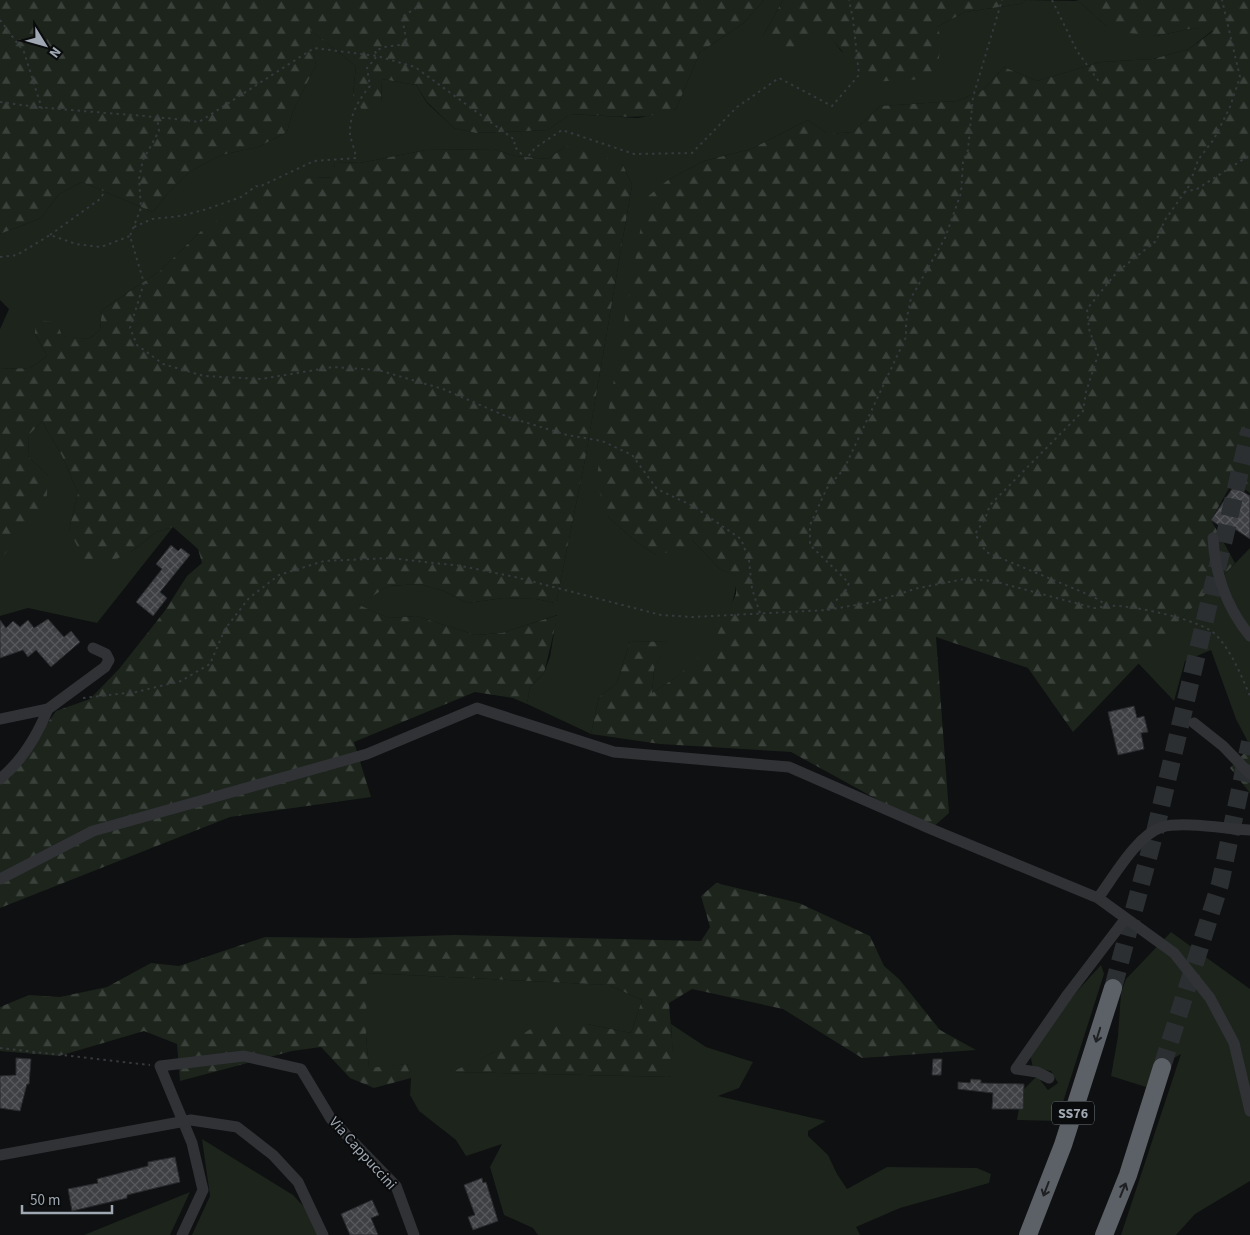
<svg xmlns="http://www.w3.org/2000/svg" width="1250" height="1235" font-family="'Source Sans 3',sans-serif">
<defs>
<pattern id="forest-firs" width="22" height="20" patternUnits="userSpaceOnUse" patternTransform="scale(1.25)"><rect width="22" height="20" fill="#1c241c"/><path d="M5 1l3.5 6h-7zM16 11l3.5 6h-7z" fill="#3a413b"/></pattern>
<pattern id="building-cross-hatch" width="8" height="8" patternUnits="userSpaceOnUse" patternTransform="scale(1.25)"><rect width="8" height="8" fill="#3e4044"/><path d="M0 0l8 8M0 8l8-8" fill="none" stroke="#57595d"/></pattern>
</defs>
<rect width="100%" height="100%" fill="#0f1011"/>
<path fill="#1c241c" d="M764 0H783L763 36 828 34 842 52 937 27 965 12 1020 4 1026 0 1079 1 1105 25 1157 36 1193 28 1213 30 1189 49 1153 59 1101 62 1037 81 1004 67 983 90 957 101 880 106 853 132 828 134 808 120 751 149 704 161 668 180 608 517 638 543 656 555 691 539 720 569 737 576C736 599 725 625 713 645 703 661 668 683 652 693L654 669 668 642 630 641 617 683 599 697 591 734 527 704 530 687 544 673 550 657 557 615 502 633 475 635 416 616 389 618 358 605 388 586 419 584 444 591 467 603 504 598 536 599 556 603 585 460 632 185 623 165 566 146 548 159 515 156 494 149 426 150 360 163 335 162 334 178 315 177 201 231 160 271 102 310 100 330 89 339 35 334 47 356 30 368 0 369V329L9 309 0 300V234L41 218 59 194 82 182 153 212 168 193 189 172 221 155 258 147 287 132 293 111 316 65 309 29 356 66 353 95 381 103 382 79 416 85 427 103 454 128 476 133 548 130 570 114 638 118 676 109 700 52 744 23Z
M42 421 62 456 78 493 69 530 131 552 156 532 173 527 97 623 28 608 0 616V556H2L48 476 28 456 29 435Z
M1250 548V743L1249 744 1236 719 1211 650 1185 661 1174 701 1138 663Z
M1171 932 1250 989V1181L1195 1214 1176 1235H1121L1181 1054 1152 1071 1146 1087 1111 1076 1118 1036 1121 993 1126 979Z
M1101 965 1104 974 1057 1121 1017 1120 1022 1091 1037 1076 1048 1090 1058 1083 1051 1071 1033 1068 1030 1054 1038 1034Z
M366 973 609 985 642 1000 631 1033 587 1024 494 1052 454 1072 674 1077 671 1024 706 1047 753 1062 739 1088 718 1096 826 1121 808 1131V1136L828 1155 837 1174 847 1189 887 1167 977 1168 991 1174 989 1183 900 1208 856 1227 860 1235H538L533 1228 504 1215 490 1167 502 1144 466 1156 456 1140 419 1111 410 1095 411 1079 407 1064 369 1069 366 1037Z
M202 1139 293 1195 305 1208 318 1235H192L210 1196Z
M190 1192 170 1235H84Z"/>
<path fill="url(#forest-firs)" d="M0 0H764L744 23 700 52 676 109C641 122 607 115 570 114L548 130 476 133 454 128 427 102 416 85 382 79 381 103 366 117 353 95 356 66 310 30 316 65 293 111 287 132 258 147 221 155 189 172 168 193 153 212 82 182 59 194 41 218 0 234Z
M783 0H1026L1020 4 965 12 937 27 942 40 936 74 925 79 869 82 828 35 779 52 763 36Z
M1075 0H1250V493L1233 481 1211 520 1235 563 1073 732 1028 668 936 637 949 813 931 829 791 752 660 744 591 734 599 697 617 683 630 641 669 642 654 669 652 693 675 678 712 646 736 594V576L720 569 692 540 682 549 656 555 638 543 608 517 596 481 646 198 668 180 704 161 751 149 808 120 828 134 853 132 880 106 957 101 983 90 1004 67 1037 81 1101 62 1153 59 1189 49 1213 31 1193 28 1157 36 1128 33 1105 25 1079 1Z
M566 146 587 150 623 165 632 185 585 460 556 603 536 599 504 598 467 603 444 591 419 584 388 586 359 605 389 618 416 616 475 635 502 633 558 615 544 673 530 687 527 704 513 698 475 692 354 742 371 797 230 817 0 908V782L15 770 56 711 90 699 119 669 164 612 187 576 202 563 198 549 173 527 156 532 131 552 110 562 85 561 69 530 78 493 62 456 42 421 29 435 28 456 48 476 46 508 2 557 0 556V369L30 368 47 356 35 334V320L57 322 62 336 89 339 100 330 102 310 160 271 201 231 263 190 315 177 333 178 335 162 360 163 426 150 494 149 515 156 548 159Z
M1250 743V793L1230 768 1249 748Z
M716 883 799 903 870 936 884 966 899 979 940 1030 976 1050 862 1058 783 1009 692 989 669 1003 675 1077 452 1072 494 1052 537 1025 587 1024 631 1033 642 1000 609 985 367 973 366 1037 369 1068 407 1064 411 1078 374 1088 350 1078 321 1047 292 1051 180 1081 177 1044 144 1031 59 1056 0 1051V1007L29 995 60 997 107 987 151 963 179 966 265 937 357 938 455 935 701 941 710 927 701 896Z"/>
<path fill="url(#building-cross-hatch)" stroke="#292a2d" d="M1234 486 1250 496V539L1232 527 1229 532 1211 520Z
M171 545 178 551 181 548 190 555 160 592 167 598 153 616 136 602 162 569 156 564Z
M48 619 64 637 71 631 80 642 51 667 36 650 28 657 23 650 0 658V620L6 628 13 621 20 627 28 620 34 628Z
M1134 706 1137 718 1144 716 1148 732 1141 733 1144 749 1118 755 1108 712Z
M16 1058 31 1059 29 1084H27L20 1111 0 1108V1076L16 1075Z
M933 1059H942L941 1075H932Z
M971 1079 981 1080V1083L1024 1084 1023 1109H992L993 1093 958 1089V1082L970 1083Z
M175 1157 180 1182 127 1195V1198L72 1211 68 1189 98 1183 97 1179 148 1166V1162Z
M482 1178 483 1183 486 1182 498 1221 473 1230 468 1217 475 1215 464 1185Z
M372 1200 379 1215 371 1218 378 1235H350L341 1214Z"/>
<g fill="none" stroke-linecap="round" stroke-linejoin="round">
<path stroke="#2c2f31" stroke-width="18" stroke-dasharray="18 9" stroke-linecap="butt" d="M1113 988 1155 832 1250 429
M1162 1067 1220 884 1250 742"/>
<path stroke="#36393d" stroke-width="2" stroke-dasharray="2.5 4" stroke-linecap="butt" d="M1052 0 1077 51 1100 83
M0 20 24 52 42 109
M0 102C66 112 133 113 199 122L314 48 377 56 415 67 515 140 514 146 526 159 535 148 562 130 634 154 692 153 737 107 779 78 832 106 859 75 853 19 849 0
M157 116 159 131 143 160 139 179 141 208 130 236 144 283 130 328 137 345 163 364 204 376 261 379 333 367 378 370 443 389 508 417 567 435 602 441 632 455 657 489 693 506 741 539 749 560 752 589 760 613
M1184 192 1197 189 1250 155
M134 227 152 219 181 216 207 209 241 197 256 186 259 187 314 161 356 158C355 150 351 141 350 134 349 116 359 99 370 86L367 68 377 56 375 51 384 47 407 44 402 17 419 6 417 0
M50 235 100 199 104 193
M0 257 17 255 50 235 76 244 101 247 130 236
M1108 606 1094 597 986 552 975 534 985 519 990 505 1083 411 1086 392 1098 355 1089 329 1087 309 1117 272 1156 241 1165 220 1189 186 1198 160 1214 139 1230 107 1240 77 1222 0
M827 610 846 590 849 583 810 545V525L821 501 827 488 844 469 906 337V322L911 298 945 238 961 193 963 162 968 150 973 97 1002 0
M83 698 136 692 181 681 210 664 225 629 249 598 279 575 324 561 390 558 461 566 515 577 661 615 693 617 827 610 873 602 918 588 964 579 993 581 1094 608C1099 608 1104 606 1109 606 1129 604 1203 620 1216 635 1232 652 1241 675 1250 696
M0 1048 150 1065"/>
<path stroke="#303236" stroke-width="11" d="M1213 538C1215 574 1227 608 1250 636
M0 719 48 709 105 667 109 660 106 654 93 648
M1194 723 1223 746 1250 774
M0 779C23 760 37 736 48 709
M0 879 93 831 367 754 477 708 614 752 789 767 931 829 1098 898 1174 953 1210 998 1234 1043 1250 1111
M1098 898C1113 878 1137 835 1162 827 1182 821 1228 829 1250 830
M1049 1078 1037 1072 1016 1069 1068 994 1126 918
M0 1155 191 1120 237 1127 273 1155 298 1182 323 1235
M182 1235 203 1190 192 1143 160 1066 244 1056 301 1069 331 1119 396 1186 414 1235"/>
<path stroke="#5c6167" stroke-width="18" d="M1028 1235 1063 1145 1113 988
M1104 1235 1128 1175 1162 1067"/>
</g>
<defs><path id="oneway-shaft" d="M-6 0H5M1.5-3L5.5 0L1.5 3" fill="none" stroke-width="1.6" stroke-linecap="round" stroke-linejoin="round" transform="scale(1.25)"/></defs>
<g stroke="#1e2023">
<use href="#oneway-shaft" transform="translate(1098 1035) rotate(107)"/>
<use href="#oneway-shaft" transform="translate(1046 1189) rotate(111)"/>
<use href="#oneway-shaft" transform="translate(1123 1190) rotate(-68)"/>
</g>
<g text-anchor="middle" stroke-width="4" stroke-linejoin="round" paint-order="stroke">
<rect fill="#0a0b0c" stroke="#737a81" stroke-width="1" x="1052" y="1101.5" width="42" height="23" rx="4"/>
<g font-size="14" font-weight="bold" fill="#a0a9b3">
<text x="1073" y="1118">SS76</text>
</g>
<g font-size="15" fill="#a0a9b3" stroke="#0a0b0c">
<text transform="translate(363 1153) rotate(48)" y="5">Via Cappuccini</text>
</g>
</g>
<g transform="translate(45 45) rotate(127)" stroke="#0a0b0c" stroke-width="4" paint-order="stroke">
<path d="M0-4L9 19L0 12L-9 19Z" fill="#a0a9b3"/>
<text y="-8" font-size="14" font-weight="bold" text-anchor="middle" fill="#a0a9b3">N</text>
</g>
<path d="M22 1205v8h90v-8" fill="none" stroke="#a0a9b3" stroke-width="2.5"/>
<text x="30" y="1205" font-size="15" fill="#a0a9b3" stroke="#0a0b0c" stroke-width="4" paint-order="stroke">50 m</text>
</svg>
